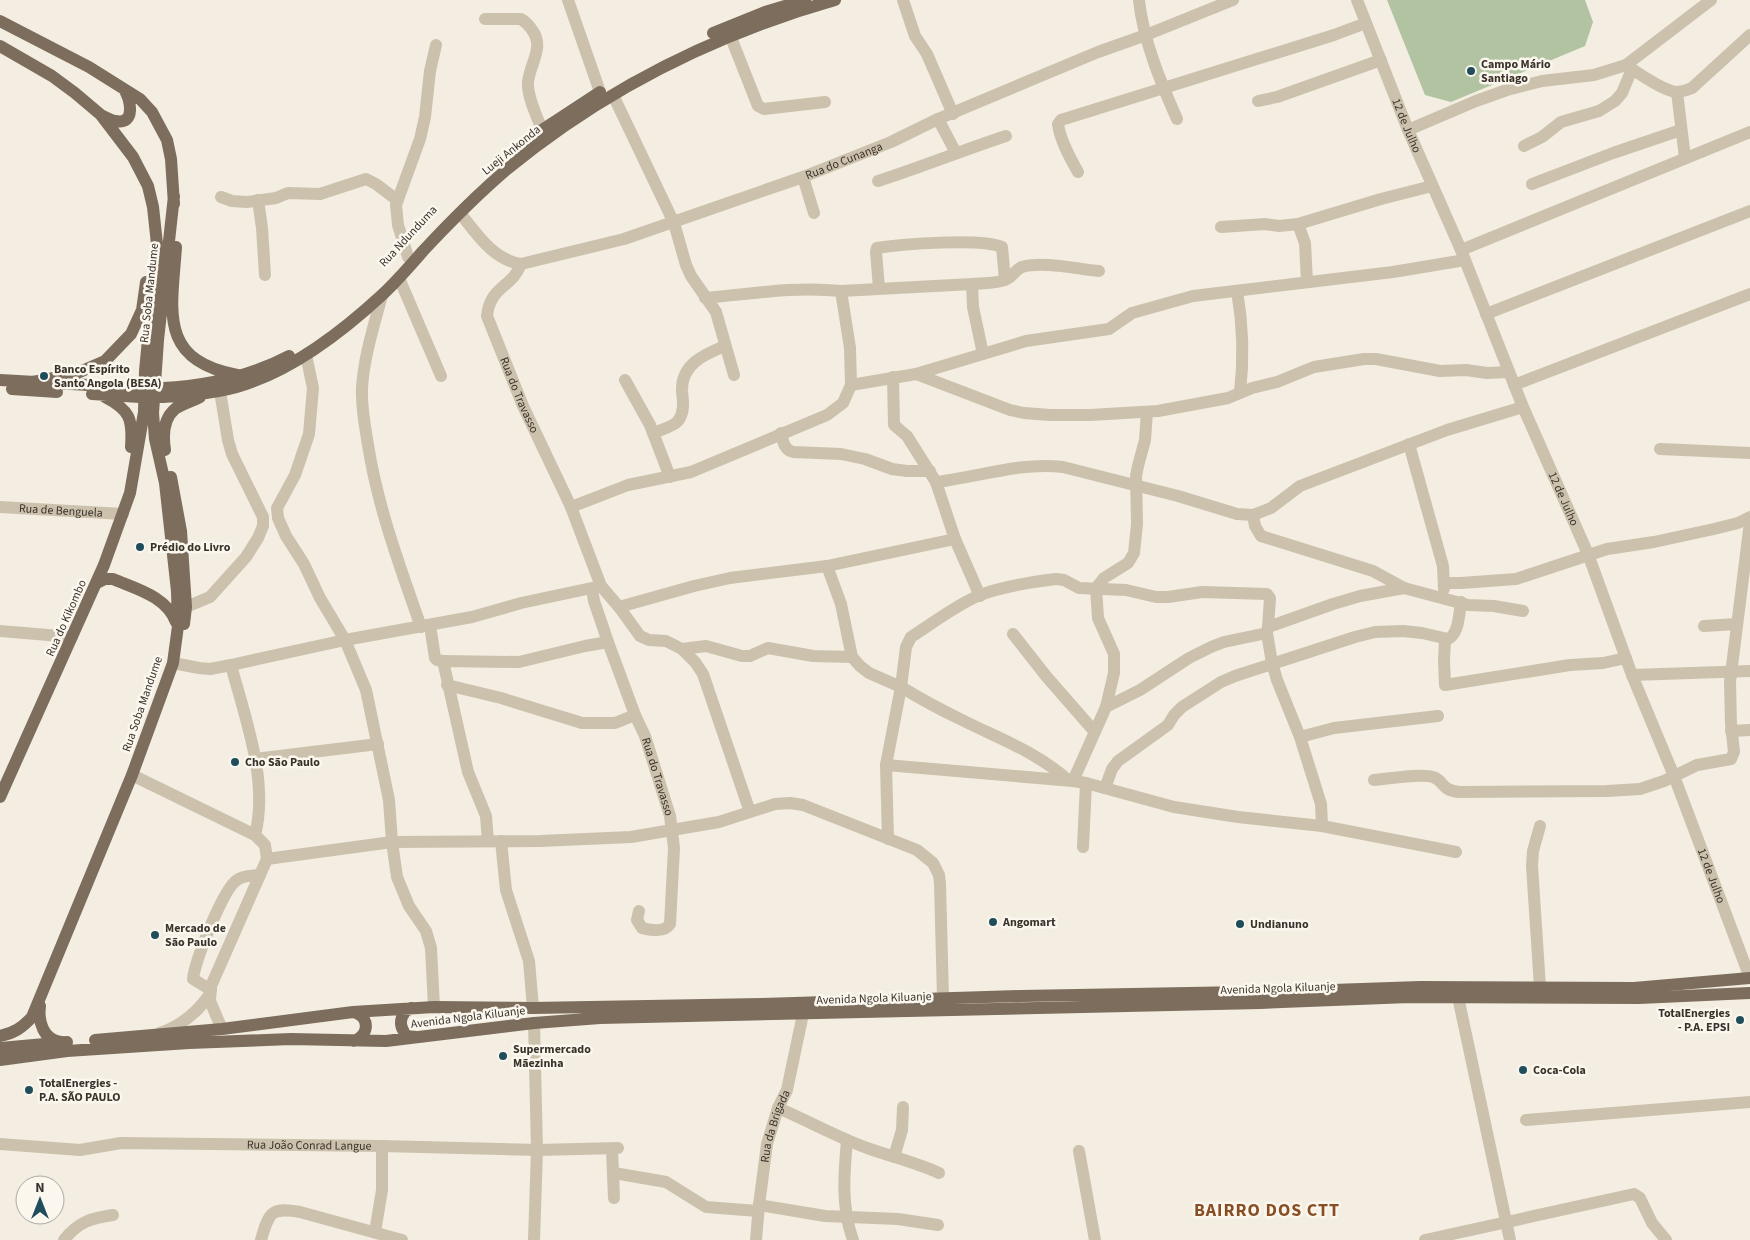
<svg xmlns="http://www.w3.org/2000/svg" width="1750" height="1240" font-family="'Source Sans 3',sans-serif">
<rect width="100%" height="100%" fill="#f3eee1"/>
<path fill="#b1c3a1" d="M1387 0H1585L1593 22 1585 46 1451 102 1425 95Z"/>
<g fill="none" stroke-linecap="round" stroke-linejoin="round">
<g stroke="#ccc1ac" stroke-width="12">
<path d="M568 0 600 92"/>
<path d="M903 0 915 36 927 54 953 114"/>
<path d="M1139 0C1143 40 1161 83 1177 119"/>
<path id="s1" d="M1357 0 1408 130 1461 250 1523 407 1588 554 1632 675 1674 776 1750 978"/>
<path d="M485 19H521C526 22 529 25 532 30 545 47 530 63 528 82 527 97 537 116 542 130"/>
<path d="M730 35 758 106 764 109 825 102"/>
<path d="M1626 65C1638 73 1662 90 1676 92 1682 92 1687 90 1692 88L1750 35"/>
<path d="M1677 92 1685 158"/>
<path d="M613 95 674 223 686 265 691 276 716 312 734 375"/>
<path d="M1258 101 1277 97 1381 60"/>
<path d="M938 119 956 153"/>
<path d="M1408 130 1476 101 1507 90 1542 81 1594 75 1626 65 1711 0"/>
<path d="M1524 146 1542 137 1561 122 1599 111 1615 101 1622 93 1632 69"/>
<path d="M1078 172C1070 158 1060 140 1058 124L1061 120 1334 35 1366 23"/>
<path d="M803 177 814 213"/>
<path d="M878 181C922 167 963 150 1006 136"/>
<path d="M1532 184 1613 153 1681 130"/>
<path d="M221 197 232 201 247 202 276 198 288 193 320 194 366 179 376 184 397 200"/>
<path d="M258 200 262 228 265 275"/>
<path id="s2" d="M460 213C476 233 493 260 521 264L624 239 803 177 891 142 938 119 1098 52 1146 35 1233 0"/>
<path d="M1298 224 1305 243 1307 282"/>
<path d="M1221 227 1265 224 1279 226 1298 224 1381 199 1432 186"/>
<path d="M1461 250 1750 132"/>
<path d="M408 257 398 225 396 205 420 139 425 117 430 71 436 45"/>
<path id="s3" d="M521 264C512 288 490 286 487 316L523 406 571 507 601 586 619 607 640 636 649 640 666 641 682 649 695 662 703 674 750 812"/>
<path d="M399 278 441 376"/>
<path d="M972 284 973 307 983 354"/>
<path d="M879 288 876 252 877 248C902 244 981 238 1002 247L1005 280"/>
<path d="M1237 291C1243 325 1244 358 1240 393"/>
<path d="M382 295C374 326 364 356 362 388 361 407 365 426 368 445 378 508 400 567 421 627"/>
<path d="M705 298C751 294 795 286 841 291"/>
<path d="M1486 314 1750 211"/>
<path d="M306 355 313 388 309 434 295 475 277 508 278 518 286 536 304 564 320 598 345 640 366 690 389 800 392 842 397 877 409 906 426 931 431 948 434 1007"/>
<path d="M916 374 1010 410 1024 413 1050 415H1090L1158 411 1228 398 1252 388 1277 382 1314 367 1364 359H1376L1440 371 1466 370 1487 373 1509 372"/>
<path d="M893 377 894 425 907 436 936 482 955 539 980 596"/>
<path d="M625 380 650 425 670 477"/>
<path d="M851 385 916 374 1026 341 1109 329 1132 313 1193 296 1393 272 1465 260"/>
<path d="M1514 385 1750 294"/>
<path d="M653 433C660 430 673 427 678 421 685 412 683 401 682 391 681 364 705 354 725 346"/>
<path d="M781 433C783 441 784 450 793 452L841 454 865 459 892 469 907 471H930"/>
<path d="M1409 444 1443 566 1444 589"/>
<path d="M1660 449 1750 453"/>
<path d="M936 482C978 477 1020 462 1063 467L1178 496 1237 514 1253 515 1271 508 1300 486 1447 430 1523 407"/>
<path id="s4" d="M0 507 123 514"/>
<path d="M571 507 628 485 691 472 827 415 843 403 851 385 850 348 841 291 972 284C983 283 997 284 1007 279 1013 276 1016 269 1022 267 1044 261 1076 269 1099 271"/>
<path d="M1253 515 1255 526 1261 536 1373 571 1404 588 1468 605 1494 606 1523 611"/>
<path d="M827 566 841 604 852 657 860 666 869 673 901 687 886 765"/>
<path d="M1444 583H1461L1516 579 1607 549 1654 542 1714 529 1738 523 1750 517"/>
<path id="s5" d="M592 589 594 601 608 642 635 715 645 736 670 816 674 848 670 924C664 933 651 930 642 928L637 920 639 911"/>
<path d="M186 607 210 597 246 557 258 538 263 526V517L232 454 228 440 220 391"/>
<path d="M619 607 694 586 730 578 827 566 955 539"/>
<path d="M430 625 435 658 437 660 443 661"/>
<path d="M1704 626 1736 624"/>
<path d="M0 631 72 637"/>
<path d="M1267 633 1272 663 1277 680 1300 737 1321 804 1322 826"/>
<path d="M1013 634 1046 676 1094 731"/>
<path d="M1445 639 1444 661 1445 685 1570 665 1603 663 1626 658"/>
<path d="M682 649 706 646 742 656H750L768 648 813 656 852 657"/>
<path d="M173 663 199 668 210 669 231 665 345 640 472 617 521 603 601 586"/>
<path d="M231 665C245 718 269 781 255 835"/>
<path d="M1632 675 1750 671"/>
<path d="M447 685 501 698 582 723H615L635 715"/>
<path d="M1106 707 1114 673V654L1098 618 1096 588 1104 578 1128 563 1134 553 1137 524 1136 476 1138 466 1145 440 1147 412"/>
<path d="M1731 731 1750 730"/>
<path d="M1300 737 1334 728 1438 716"/>
<path d="M255 759 378 744"/>
<path d="M132 775 255 835 265 845 267 859 211 986 210 1001 222 1029"/>
<path d="M1068 780C1035 751 1000 739 962 720 941 710 921 699 901 687L906 647 911 637C933 623 956 605 980 595 1004 586 1031 582 1056 579L1064 580 1079 588 1126 590 1156 597H1168L1202 592 1267 594 1270 598 1268 627"/>
<path d="M1374 780C1387 779 1422 773 1433 777 1445 781 1440 790 1459 792L1607 791 1640 789 1664 781 1697 765 1731 759 1734 752 1731 724 1730 682 1750 522"/>
<path d="M1073 781 1106 707 1140 690 1189 658 1211 647 1224 642 1267 633 1268 627 1333 604 1360 596 1404 588"/>
<path d="M1105 788 1112 769 1118 761 1168 725 1174 715 1182 707 1221 682 1235 676 1355 637 1375 632 1403 631 1422 633 1448 639C1459 634 1459 614 1461 602"/>
<path d="M1540 826 1533 851 1532 866 1540 987"/>
<path d="M888 839 886 765 1073 781 1086 783 1174 807 1238 817 1322 826 1456 852"/>
<path d="M488 841 486 816 468 772 443 661 519 662 585 646 608 642"/>
<path d="M501 841 506 890 529 961 533 1008"/>
<path d="M1083 847 1086 783"/>
<path d="M267 859 392 842 540 841 631 837 719 822 775 804 790 803 803 805 917 850 933 863 939 875 940 884 943 998"/>
<path d="M211 990 193 979C195 961 223 889 237 880 243 875 253 876 260 875"/>
<path d="M1458 997 1510 1240"/>
<path d="M160 1033C181 1026 197 1013 210 994"/>
<path d="M778 1108C809 1121 838 1138 870 1149 893 1157 917 1163 939 1173"/>
<path d="M1526 1120 1750 1102"/>
<path d="M847 1140C844 1174 841 1207 853 1240"/>
<path id="s6" d="M0 1144 80 1150 121 1143 382 1146 537 1150 618 1148"/>
<path d="M612 1149 614 1198"/>
<path d="M1079 1151 1095 1240"/>
<path d="M894 1157 902 1130 903 1107"/>
<path d="M614 1173 666 1182 706 1207 758 1211"/>
<path d="M759 1205 825 1216 898 1219 938 1225"/>
<path d="M375 1232 382 1190V1146"/>
<path d="M64 1240C78 1222 91 1218 113 1215"/>
<path d="M261 1240C269 1212 271 1207 300 1212L402 1240"/>
<path d="M534 1240 537 1150 534 1023"/>
<path id="s7" d="M756 1240 759 1205 767 1144 778 1108 787 1090 803 1014"/>
<path d="M1425 1240 1634 1194 1640 1198 1652 1223 1666 1240"/>
</g>
<path stroke="#7c6d5d" stroke-width="12" d="M0 21 89 67 140 99 152 112 167 140 171 159 174 204
M713 33 765 12 805 0
M0 46 52 76 75 93 101 115 133 157 148 186 153 207 157 244 145 371 144 412 130 493 104 565 0 797
M101 115C105 117 110 120 115 121 137 125 130 99 124 89
M517 151 542 130 600 92
M176 247C172 309 157 360 237 375
M0 380 141 388
M33 382 75 374 105 361 131 334 142 310 146 282
M163 388C207 386 249 377 289 356
M12 389 57 392
M92 394 140 397
M105 397C130 410 133 419 131 447
M163 397C190 395 220 393 246 384 297 367 343 331 382 295 397 281 410 266 423 251 450 222 477 195 506 170 603 90 715 34 835 0
M165 450C163 437 163 419 175 409 181 404 193 401 200 397
M171 477 181 531 186 607 184 624
M97 583 105 579H113C136 589 166 596 176 622
M40 1006C38 1021 43 1040 61 1042
M411 1008C396 1015 398 1036 416 1037
M353 1012C370 1016 370 1035 354 1041
M0 1036C14 1033 22 1028 32 1017L132 775 173 663 178 626 177 591 165 483 155 439 153 413 158 340 174 196
M95 1040 222 1029 353 1012 434 1007 533 1008 762 1004 1021 996 1303 991 1420 987 1634 988 1750 978
M0 1048 67 1042
M0 1060 67 1051 189 1043 291 1039 386 1041 534 1023 600 1018 1260 1003 1409 997 1639 998 1750 993"/>
<path stroke="#7c6d5d" stroke-width="12" d="M141 388H163
M140 397H163"/>
</g>
<g fill="#204d5c" stroke="#fbf7ee" stroke-width="2">
<circle cx="1471" cy="71" r="5"/>
<circle cx="44" cy="376" r="5"/>
<circle cx="140" cy="547" r="5"/>
<circle cx="235" cy="762" r="5"/>
<circle cx="993" cy="922" r="5"/>
<circle cx="1240" cy="924" r="5"/>
<circle cx="155" cy="935" r="5"/>
<circle cx="1740" cy="1020" r="5"/>
<circle cx="503" cy="1056" r="5"/>
<circle cx="1523" cy="1070" r="5"/>
<circle cx="29" cy="1090" r="5"/>
</g>
<g text-anchor="middle" stroke-width="5" stroke-linejoin="round" paint-order="stroke">
<g font-size="12" font-weight="bold" fill="#3a332b" stroke="#fbf7ee" text-anchor="start">
<text x="1481" y="68">Campo Mário<tspan x="1481" dy="14">Santiago</tspan></text>
<text x="54" y="373">Banco Espírito<tspan x="54" dy="14">Santo Angola (BESA)</tspan></text>
<text x="150" y="551">Prédio do Livro</text>
<text x="245" y="766">Cho São Paulo</text>
<text x="1003" y="926">Angomart</text>
<text x="1250" y="928">Undianuno</text>
<text x="165" y="932">Mercado de<tspan x="165" dy="14">São Paulo</tspan></text>
<text x="1730" y="1017" text-anchor="end">TotalEnergies<tspan x="1730" dy="14">- P.A. EPSI</tspan></text>
<text x="513" y="1053">Supermercado<tspan x="513" dy="14">Mãezinha</tspan></text>
<text x="1533" y="1074">Coca-Cola</text>
<text x="39" y="1087">TotalEnergies -<tspan x="39" dy="14">P.A. SÃO PAULO</tspan></text>
</g>
<g font-size="12" fill="#3a332b" stroke="#fbf7ee">
<text dy="4" stroke="none"><textPath href="#s1" startOffset="135">12 de Julho</textPath></text>
<text transform="translate(511 150) rotate(-39)" y="4">Lueji Ankonda</text>
<text dy="4" stroke="none"><textPath href="#s2" startOffset="421">Rua do Cunanga</textPath></text>
<text transform="translate(408 236) rotate(-47)" y="4">Rua Ndunduma</text>
<text transform="translate(149 293) rotate(-84)" y="4">Rua Soba Mandume</text>
<text dy="4" stroke="none"><textPath href="#s3" startOffset="149">Rua do Travasso</textPath></text>
<text dy="4" stroke="none"><textPath href="#s1" startOffset="540">12 de Julho</textPath></text>
<text dy="4" stroke="none"><textPath href="#s4" startOffset="61">Rua de Benguela</textPath></text>
<text transform="translate(66 618) rotate(-66)" y="4">Rua do Kikombo</text>
<text transform="translate(142 704) rotate(-71)" y="4">Rua Soba Mandume</text>
<text dy="4" stroke="none"><textPath href="#s5" startOffset="199">Rua do Travasso</textPath></text>
<text dy="4" stroke="none"><textPath href="#s1" startOffset="945">12 de Julho</textPath></text>
<text transform="translate(1278 988) rotate(-2)" y="4">Avenida Ngola Kiluanje</text>
<text transform="translate(874 998) rotate(-2)" y="4">Avenida Ngola Kiluanje</text>
<text transform="translate(468 1017) rotate(-7)" y="4">Avenida Ngola Kiluanje</text>
<text dy="4" stroke="none"><textPath href="#s7" startOffset="116">Rua da Brigada</textPath></text>
<text dy="4" stroke="none"><textPath href="#s6" startOffset="310">Rua João Conrad Langue</textPath></text>
</g>
<g font-size="18" font-weight="bold" letter-spacing="1" fill="#894f24" stroke="#fbf7ee">
<text x="1267" y="1216">BAIRRO DOS CTT</text>
</g>
</g>
<g transform="translate(40 1200)"><circle r="24" fill="#fbf7ee" stroke="#aea9a0"/>
<path d="M0-4L9 19L0 12L-9 19Z" fill="#204d5c"/>
<text y="-8" font-size="14" font-weight="bold" text-anchor="middle" fill="#3a332b">N</text>
</g>
</svg>
